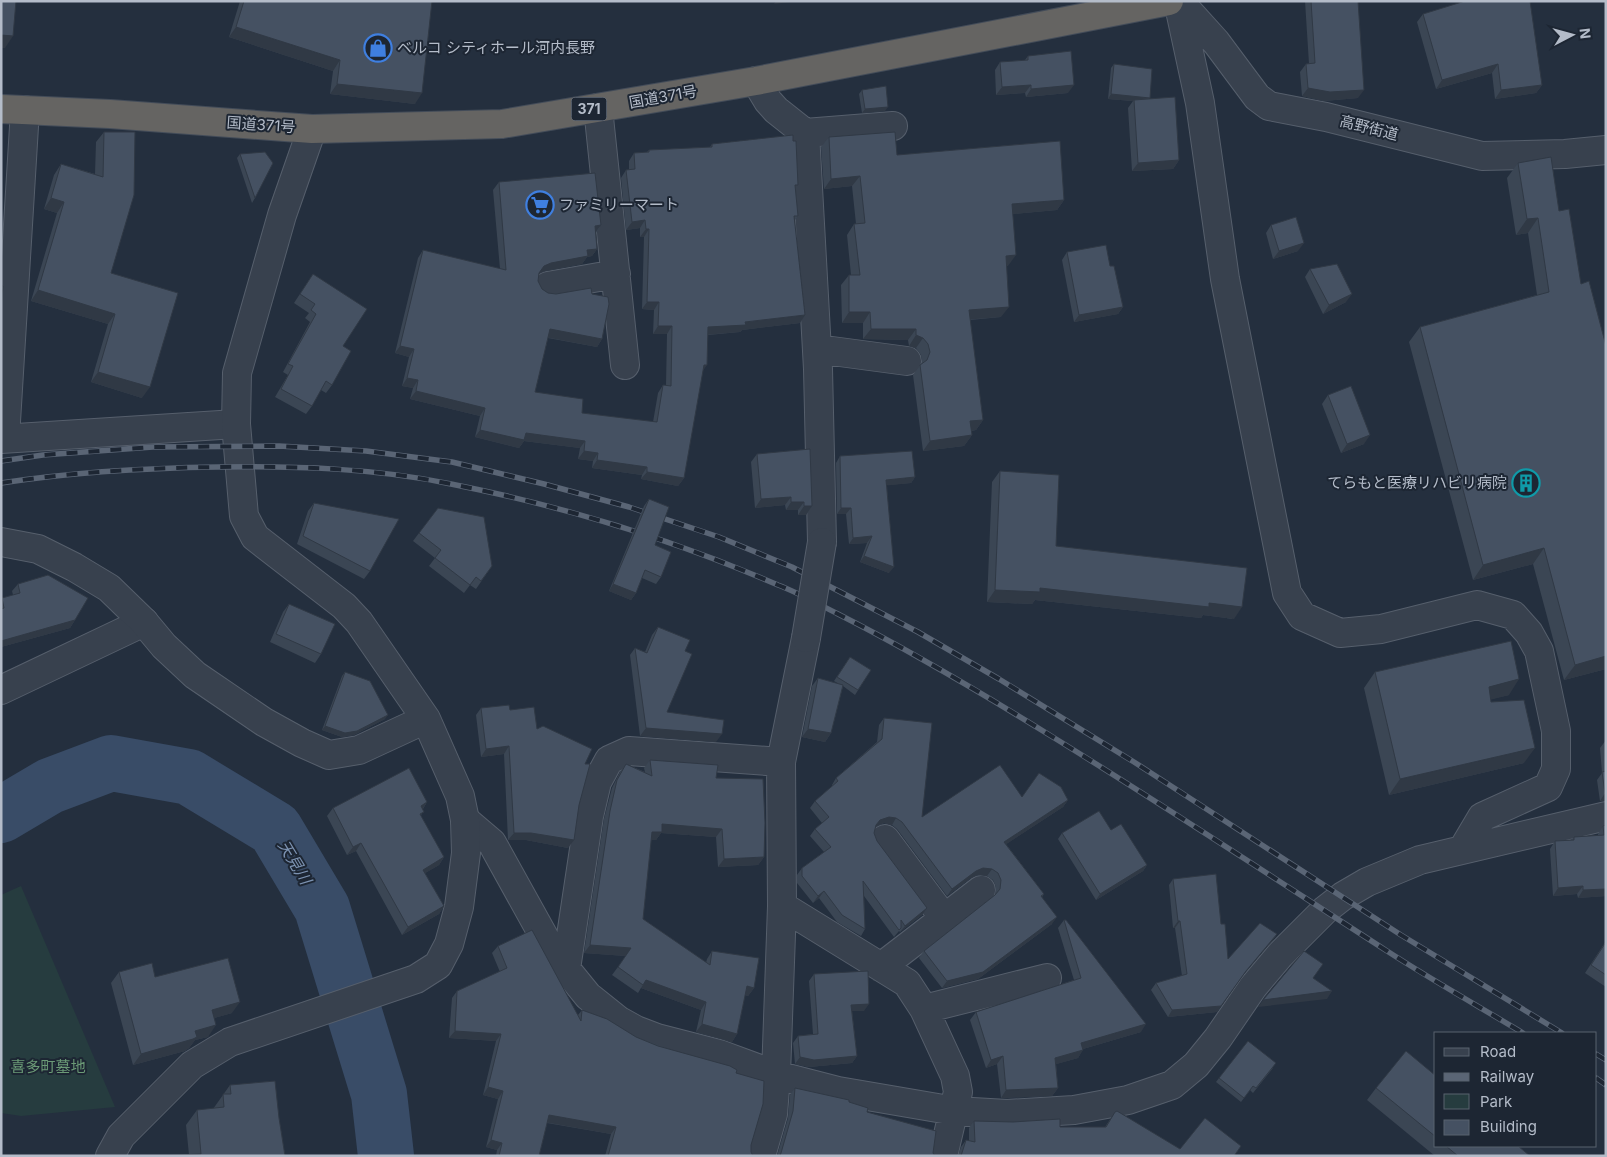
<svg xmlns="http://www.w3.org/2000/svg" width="1607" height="1157" font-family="Inter,'Noto Sans JP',sans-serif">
<rect width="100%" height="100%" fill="#242f3e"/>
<path fill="#263c3f" d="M21 886 115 1107 21 1116 1 1113V895Z"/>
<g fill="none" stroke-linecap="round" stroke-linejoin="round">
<path stroke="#394c67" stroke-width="56" d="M1 815 50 786 111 763 189 777 275 829 322 908 379 1094 386 1156"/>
<g stroke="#565f6c" stroke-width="30">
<path id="minor" d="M1178 1 1200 103 1225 279 1287 593 1302 616 1340 633 1381 629 1477 605 1513 615 1529 633 1539 651 1556 731V769L1548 787 1482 817 1463 849
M1179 1 1216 42 1257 97 1269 106 1326 117 1482 156 1565 154 1606 150
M756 81 768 101 776 110 805 133 818 369 822 542
M598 108 625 365
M805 133 893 126
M548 286 616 274
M817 349 907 361
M5 438 25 110
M1 439 236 424
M1 690 144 622
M465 820 492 843 553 953 588 996 618 1020 636 1030 657 1038 719 1054 776 1075 838 1091 955 1111 1007 1114 1074 1110 1128 1100 1172 1085 1196 1065 1218 1038 1253 987 1280 955 1325 910 1343 896 1367 882 1420 860 1606 816
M885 839 944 918
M782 906 907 983 924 1009 955 1076 958 1092 943 1156
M881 967 981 890
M566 969 589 816 597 782 609 760 629 751 781 762
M924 1009 1047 978
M761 1156 773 1114 776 1075 782 906 781 762 806 638"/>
</g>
<g stroke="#565f6c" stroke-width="30">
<path id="tertiary" d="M1 542 38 549 74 567 109 588 144 622 164 646 195 675 264 722 302 743 329 755 359 750 426 719
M110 1156 121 1136 192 1065 230 1042 416 979 438 965 449 944 459 907 466 853 465 820 460 796 426 719 359 622 344 606 255 537 244 516 236 424 237 373 282 215 312 129"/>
</g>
<g stroke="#434c59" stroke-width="30">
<path id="trunk" d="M1 109 110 114 312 129 502 124 756 81 1169 1"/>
</g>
<use href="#minor" stroke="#38414e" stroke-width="28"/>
<use href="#tertiary" stroke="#38414e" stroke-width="28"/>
<use href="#trunk" stroke="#656462" stroke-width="28"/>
<g stroke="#5a6575" stroke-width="5.5">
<path id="rail" d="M1 461 43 455 153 447 279 446 366 451 452 462 544 484 629 507 719 537 792 567 918 632 999 679 1134 762 1401 935 1562 1033
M1 483C73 472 145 468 218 467 296 466 375 468 451 484 563 506 674 540 778 585 799 593 818 604 838 614 913 652 985 695 1056 739 1168 808 1277 880 1387 951 1432 980 1478 1006 1523 1033
M1596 1054 1606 1060
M1596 1078 1606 1085"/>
</g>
<use href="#rail" stroke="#1d2633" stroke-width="4" stroke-dasharray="11" stroke-linecap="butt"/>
<g stroke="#565f6c" stroke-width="30" stroke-linecap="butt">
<path id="minor-bridge" d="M806 638 822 542"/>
</g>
<use href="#minor-bridge" stroke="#38414e" stroke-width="28"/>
</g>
<path fill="#3b4654" d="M240 1H432L415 104 330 94 333 71 229 37Z
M1305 1H1358V98L1324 101 1302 96 1300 72 1306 64H1309Z
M1423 14 1542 85 1536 93 1495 99 1492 73 1436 89 1417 22Z
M1028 56 1068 93 1026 97 1025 93 996 95 995 70 1000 62 1025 60Z
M1114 64 1150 99 1179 160 1173 169 1132 171 1128 108 1133 101 1108 99 1111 68Z
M862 90 885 111 862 113 859 94Z
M104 132 111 273 142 398 91 382 108 324 31 301 57 213 44 209 54 175 61 164 95 174 96 142Z
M829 137 1064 200 1057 210 1012 214 1008 266H1006L1001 317 970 320 983 420 976 430 971 431 972 435 964 446 923 451 913 375 922 363 921 355 916 348 909 346 908 340 863 339V323H842L841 285 849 275H851L847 235 854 224H856L852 186 824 189 821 147Z
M712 144 795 189 798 216 795 220 800 323 742 330 740 332 708 335 684 478 678 486 641 479 642 475 592 468 593 461 578 459 580 448 524 441 519 448 475 437 480 416 410 399 413 388 402 386 409 357 395 353 418 258 423 250 500 269 493 190 499 182 601 225 596 233 597 249 592 256 587 257 582 264 545 271 539 274 538 281 542 289 548 293 592 294 602 339 597 347 548 338 535 392 582 413 653 422 658 393 663 385H666L667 334H653L654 310 642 309 644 237H640V228L626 230 621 178 626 170H629V161L634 153 647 152 649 150 710 147Z
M240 154 255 198 252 203 237 158Z
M1551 157 1606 669 1564 680 1533 564 1473 580 1409 342 1420 327 1537 295 1528 233 1516 235 1507 178 1518 163Z
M1271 225 1298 251 1273 259 1266 233Z
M1067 252 1110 266 1123 307 1118 314 1074 322 1062 260Z
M1310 269 1346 302 1323 314 1305 277Z
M313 274 343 346 332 385 326 393 321 390 312 406 306 414 275 397 288 375 283 372 310 322 305 318 309 313 294 303Z
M1328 395 1364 444 1341 453 1322 404Z
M757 454 812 506 806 515H798V510H786L785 505 755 508 751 462Z
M840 456 915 477 911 483 887 485 889 573 860 562 867 543 849 544 846 514H837L836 463Z
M1000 471 1056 546 1234 619 1203 615 1201 618 1035 600 1032 604 987 602 992 482Z
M649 499 655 545 661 577 656 584 642 578 636 593 631 600 609 591 644 506Z
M314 503 370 571 364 579 297 544 308 511Z
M419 533 492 566 476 589 470 585 464 593 429 566 435 558 413 541Z
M18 584 75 620 70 628 1 647V599L13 595 12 591Z
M289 604 321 654 315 663 270 642 283 612Z
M658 627 685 651 667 712 716 742 640 736 630 655 635 648 645 652 652 635Z
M850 657 871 670 855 695 843 686 831 733 825 742 802 737 812 686 818 678 839 684 834 681Z
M345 672 385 719 354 735 342 737 322 730 342 676Z
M1375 672 1509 695 1491 699V702L1524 763 1389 795 1364 688Z
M481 708 510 710 585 764 579 805 568 848 526 840H508L504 754 481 757 476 715Z
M884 718 922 817 1022 797 1068 800 1063 807 1006 844 1044 894 1042 897 1052 924 978 979 942 988 919 958 924 951 995 895 996 887 993 880 987 876 978 875 971 878 947 896 897 829 892 825 884 823 876 827 874 833 877 841 922 915 900 932 899 931 894 937 864 896 865 929 861 936 837 922 819 898 813 903 797 883V875L802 868 824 852 810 836 815 829 822 823 810 808 815 801 832 786V785L836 778 877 742 879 725Z
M1606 740V801H1600L1597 780 1602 773 1600 748Z
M650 760 716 778 764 857 758 865 718 867 716 837 661 833 656 840H651L643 919 706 963 707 959 712 951 754 988 748 996 745 995 737 1034 732 1042 696 1032 701 1010 641 988 638 993 612 975 626 956 584 953 604 819 612 788 620 772 626 764 645 772 644 768Z
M427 802 423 809 421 816 444 857 439 865 425 873 444 906 439 914 402 935 356 851 347 855 327 816 333 808Z
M1606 825V896L1578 898 1577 894 1553 896 1550 849 1555 841 1571 840 1574 837 1598 835V834L1603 826Z
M1111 830 1147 865 1143 871 1096 900 1058 839 1062 833Z
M1173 879 1221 924 1228 959 1277 934 1272 941 1241 977 1217 1012 1168 1017 1151 990 1156 983 1182 976 1175 928H1173L1169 885Z
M1064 920 1141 1032 1083 1049 1078 1058 1056 1064 1058 1088 1052 1096 1001 1098 997 1064 986 1068 970 1020 976 1012 1074 980 1058 928Z
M1606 941V987L1585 973Z
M498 946 578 1015 582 1010 636 1037 736 1073 751 1145V1152L753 1156H605L611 1134 547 1123 539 1156H496L497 1150 486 1147 498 1099 483 1095 496 1041 449 1038 452 998 457 991 500 972 492 953Z
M119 972 155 977 232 1013 214 1018 208 1037 195 1040 189 1048 185 1051 133 1065 111 983Z
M814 974 864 1011H852L857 1056 852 1063 809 1067 795 1064 793 1043 798 1036 813 1034 809 981Z
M1273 1068 1253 1093 1250 1090 1241 1102 1216 1082 1219 1078Z
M1436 1076V1146H1518L1530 1156H1435L1367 1100 1376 1088Z
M230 1085 279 1118 285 1156 189 1155 186 1125 197 1110 213 1109Z
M795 1088 849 1102 867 1112 933 1153 935 1156H777L788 1118 790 1095Z
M1115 1112 1180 1149 1241 1146 1234 1156H958L961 1147 966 1140 969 1141V1128L974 1121 1060 1127H1105Z"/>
<path fill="#303945" d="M776 1H798L774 4Z
M236 27 340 60 333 71 229 37Z
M1 35 13 36 5 48H1Z
M1498 64 1492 73 1436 89 1442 80Z
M337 84 422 93 415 104 330 94Z
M1031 85 1025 93 996 95 1002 87Z
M1074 85 1068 93 1026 97 1031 89Z
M1542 85 1536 93 1495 99 1501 90Z
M1308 88 1364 90 1358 98 1324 101 1302 96Z
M1111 94 1150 98 1134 100 1133 101 1108 99Z
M888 107 885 111 862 113 865 109Z
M1179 160 1173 169 1132 171 1138 163Z
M860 176 852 186 824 189 831 179Z
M51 198 64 202 57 213 44 209Z
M1064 200 1057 210 1004 215 1012 204Z
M1538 218 1528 233 1516 235 1527 219Z
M645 220 640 228 626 230 632 222Z
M601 225 595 233V226Z
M646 229H649L644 237H640Z
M1304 243 1298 251 1273 259 1279 251Z
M597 249 592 256 587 257 582 264 545 271 538 274 544 266 551 263 587 250Z
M1016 255 1008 266H999L1006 256Z
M38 290 115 314 108 324 31 301Z
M1352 294 1346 302 1323 314 1329 305Z
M647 302H659L654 310 642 309Z
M1009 307 1001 317 962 320 969 310Z
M1123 307 1118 314 1074 322 1079 315Z
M849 312H870L863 323H842Z
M805 315 800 323 742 330 740 332 703 335 708 327Z
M658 326H672L667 334H653Z
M550 329 602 339 597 347 545 337Z
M871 329H916L908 340 863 339Z
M916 335 923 338 916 348 909 346Z
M400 346 414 349 409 357 395 353Z
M704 365H707L702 372Z
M98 372 150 387 142 398 91 382Z
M407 378 418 380 413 388 402 386Z
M416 391 485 408 480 416 410 399Z
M983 420 976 430 963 432 970 421Z
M480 430 526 433 585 441 580 448 524 441 519 448 475 437Z
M972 435 964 446 923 451 930 441Z
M1370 435 1364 444 1341 453 1347 444Z
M584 451 598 453 593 461 578 459Z
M597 460 647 467 642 475 592 468Z
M647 472 684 478 678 486 641 479Z
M915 477 911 483 882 486 886 480Z
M791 497 785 505 755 508 761 499Z
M791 502H804L798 510H786Z
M804 506H812L806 515H798Z
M841 508H851L846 514H837Z
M872 536 867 543 849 544 853 538Z
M1544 548 1533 564 1473 580 1483 565Z
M864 556 894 567 889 573 860 562Z
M613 584 636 593 631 600 609 591Z
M1040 588 1209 603 1242 607 1234 619 1203 615 1201 618 1035 600 1032 604 987 602 995 590Z
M75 620 70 628 1 647V641Z
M1606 656V669L1564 680 1575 665Z
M1519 679 1509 695 1478 703 1489 687Z
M388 715 385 719 354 735 342 737 322 730 325 726Z
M646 728 722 734 716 742 640 736Z
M808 729 831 733 825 742 802 737Z
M509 746 504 754 481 757 486 749Z
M1535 748 1524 763 1389 795 1400 779Z
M1605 793 1606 801H1600Z
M1068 800 1063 807 999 849 1004 842Z
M427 802 422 810 421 806Z
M889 817 896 818 892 825 884 823 875 827 871 832 880 820Z
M662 824 722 829 716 837 661 833 656 840H646L652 832Z
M514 833H531L574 840 568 848 526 840H508Z
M361 843 356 851 347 855 353 847Z
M444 857 439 865 417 878 423 870Z
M764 857 758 865 718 867 724 859Z
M1147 865 1143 871 1096 900 1100 894Z
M983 868 992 869 987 876 978 875 971 878 947 896 952 889 976 871Z
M1583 886 1577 894 1553 896 1558 888Z
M1606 889V896L1578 898 1583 890Z
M824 891 819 898 813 903 818 896Z
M444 906 439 914 402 935 408 927Z
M927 908 922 915 900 932 905 926Z
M1057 917 1052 924 978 979 942 988 947 981Z
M1178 921H1180L1175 928H1173Z
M1277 934 1272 941 1241 977 1246 971Z
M590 945 631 948 626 956 584 953Z
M646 980 706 1002 701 1010 641 988Z
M747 986 754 988 748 996 741 994Z
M1332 991 1327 999 1258 1007 1263 1000Z
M240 1002 232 1013 204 1021 212 1010Z
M869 1004 864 1011H847L851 1005Z
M1221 1006 1217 1012 1168 1017 1172 1010Z
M702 1024 737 1034 732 1042 696 1032Z
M1146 1024 1141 1032 1076 1051 1081 1043Z
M216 1025 208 1037 195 1040 189 1048 185 1051 133 1065 141 1054 195 1031Z
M455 1031 501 1034 496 1041 449 1038Z
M1083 1050 1078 1058 1050 1066 1055 1058Z
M857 1056 852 1063 809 1067 795 1064 800 1057Z
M1003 1056 997 1064 986 1068 991 1060Z
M488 1087 503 1091 498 1099 483 1095Z
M1058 1088 1052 1096 1001 1098 1006 1090Z
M549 1115 616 1127 611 1134 544 1122Z
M491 1140 502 1143 497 1150 486 1147Z"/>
<path fill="#455162" stroke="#303945" d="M1 1H16L13 36 1 35Z
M244 1H432L422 93 337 84 340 60 236 27Z
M1311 1H1358L1364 90 1330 92 1308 88 1306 64 1315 63Z
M1465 1H1530L1542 85 1501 90 1498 64 1442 80 1423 14Z
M1071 51 1074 85 1031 89V85L1002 87 1000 62 1028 60V56Z
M1114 64 1152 69 1150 98 1111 94Z
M886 86 888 107 865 109 862 90Z
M1175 97 1179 160 1138 163 1134 100Z
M104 132H135L134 195 111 273 178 293 150 387 98 372 115 314 38 290 64 202 51 198 61 164 103 177Z
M895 132 897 155 1060 141 1064 200 1012 204 1016 255 1006 256 1009 307 969 310 983 420 970 421 972 435 930 441 920 365 927 360 930 352 928 344 923 338 916 335V329H871L870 312H849V275H860L854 224 865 223 860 176 831 179 829 137Z
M793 135V141H796L798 185H795L798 216H794L805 315 745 322 746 325 708 327 707 365H704L684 478 647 472V467L597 460 598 453 584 451 585 441 526 433 524 440 480 430 485 408 416 391 418 380 407 378 414 349 400 346 423 250 506 270 499 182 595 173 601 225 595 226 597 249 587 250 588 256 551 263 544 266 539 273 538 281 542 289 548 293 556 294 591 288 592 294 608 297 609 304 602 339 550 329 535 392 583 399 582 413 657 422 663 385 671 386 672 326H658L659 302H647L649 229H646L645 220 632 222 626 170 635 169 634 153 649 152V150L712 147V144Z
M265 152 273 163 255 198 240 154Z
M1551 157 1559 211 1569 209 1581 284 1589 281 1606 346V656L1575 665 1544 548 1483 565 1420 327 1549 292 1538 218 1527 219 1518 163Z
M1296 217 1304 243 1279 251 1271 225Z
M1106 245 1110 266H1114L1123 307 1079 315 1067 252Z
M1337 264 1352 294 1329 305 1310 269Z
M313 274 367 309 343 346 351 351 332 385 326 381 312 406 281 389 293 366 288 364 316 314 311 310 315 304 300 294Z
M1 286H3L1 306Z
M1351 386 1370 435 1347 444 1328 395Z
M810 449 812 506H804V502H791V497L761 499 757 454Z
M912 451 915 477 886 480 894 567 864 556 872 536 853 538 851 508H841L840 456Z
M1000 471 1059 475 1056 546 1247 568 1242 607 1209 603V607L1040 588V592L995 590Z
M649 499 669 507 655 545 671 552 661 577 645 570 636 593 613 584Z
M314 503 399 519 370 571 303 536Z
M438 508 484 517 492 566 481 581 476 577 470 585 435 558 441 550 419 533Z
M48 575 88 598 75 620 1 641V609L4 608 2 598 20 593 18 584Z
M289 604 335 624 321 654 276 634Z
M658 627 690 640 685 651 692 654 667 712 724 720 722 734 646 728 635 648 647 653Z
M1511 641 1519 679 1489 687 1491 702 1524 700 1535 748 1400 779 1375 672Z
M850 657 871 670 858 690 837 677Z
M345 672 370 681 388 715 357 731 345 733 325 726Z
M818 678 843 685 831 733 808 729Z
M509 705 510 710 534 707 537 729 543 726 592 749 585 764H590L579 805 574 840 531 833H514L509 746 486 749 481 708Z
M884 718 932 723 922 817 1000 765 1022 797 1039 773 1061 787 1068 800 1004 842 1044 894 1041 896 1057 917 983 972 947 981 924 951 995 895 1000 889 1001 880 998 873 992 869 983 868 976 871 952 889 902 822 896 818 889 817 880 820 876 825 874 833 877 841 927 908 905 926 901 920V928L899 930 863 881 865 929 842 915 824 891 818 896 802 876V868L831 847 815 829 829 817 815 801 838 781 836 778 882 739Z
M650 760 718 765 716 778 763 779 765 823 764 857 724 859 722 829 662 824V832H652L643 919 710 965 712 951 759 958 754 988 747 986 737 1034 702 1024 706 1002 646 980 643 985 618 967 631 948 590 945 610 811 617 780 626 764 652 776Z
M409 768 427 802 421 806 424 812 420 814 444 857 423 870 444 906 408 927 361 843 353 847 333 808Z
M1606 771V793H1605L1602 772Z
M1099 811 1111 830 1121 824 1147 865 1100 894 1062 833Z
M1606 825V889L1583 890V886L1558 888 1555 841 1574 840V837L1604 835 1603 826Z
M1216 874 1221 924H1225L1228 959 1260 923 1277 934 1246 971 1221 1006 1172 1010 1156 983 1187 974 1180 921H1178L1173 879Z
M1064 920H1066L1146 1024 1081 1043 1083 1050 1055 1058 1058 1088 1006 1090 1003 1056 991 1060 976 1012 1081 978Z
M532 930 581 1021 582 1010 607 1019 636 1037 658 1046 730 1066 737 1070 736 1073 764 1081 763 1104 751 1145V1152L753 1156H608L616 1127 549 1115 539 1156H499L502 1143 491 1140 503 1091 488 1087 501 1034 455 1031 457 991 507 968 498 946Z
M1606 942V975L1591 965Z
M1304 951 1323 964 1313 978 1332 991 1263 1000Z
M228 958 240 1002 212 1010 216 1025 195 1031 197 1037 193 1039 141 1054 119 972 152 963 155 977Z
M868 971 869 1004 851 1005 857 1056 814 1060 800 1057 798 1036 818 1034 814 974Z
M1248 1041 1276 1063 1256 1088 1253 1086 1244 1098 1219 1078Z
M1406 1051 1436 1076V1137L1376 1088Z
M275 1081 279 1118 285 1156H159L201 1154 197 1110 224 1107 223 1094H231L230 1085Z
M795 1088 849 1100V1102L868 1108 867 1112 936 1131 933 1153 935 1156H780L781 1153 793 1111Z
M1117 1111 1180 1149 1205 1118 1241 1146 1234 1156H961L966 1140 975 1142 974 1121 1013 1122 1060 1119V1127H1106L1115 1112Z
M1446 1146H1518L1530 1156H1458Z"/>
<defs>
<g id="shop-ring" transform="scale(1.4375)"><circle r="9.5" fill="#1d2633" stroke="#3f7fe0" stroke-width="1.5"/><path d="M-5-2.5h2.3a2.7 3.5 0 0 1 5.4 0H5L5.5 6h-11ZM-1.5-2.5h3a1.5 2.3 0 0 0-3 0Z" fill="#3f7fe0"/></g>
<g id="supermarket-ring" transform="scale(1.4375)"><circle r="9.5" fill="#1d2633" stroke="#3f7fe0" stroke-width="1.5"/><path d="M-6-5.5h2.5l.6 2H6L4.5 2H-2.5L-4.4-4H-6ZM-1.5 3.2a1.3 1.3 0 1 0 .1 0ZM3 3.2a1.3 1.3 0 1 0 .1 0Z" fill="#3f7fe0"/></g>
<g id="building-ring" transform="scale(1.4375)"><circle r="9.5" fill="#1d2633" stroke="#0f9aa8" stroke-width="1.5"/><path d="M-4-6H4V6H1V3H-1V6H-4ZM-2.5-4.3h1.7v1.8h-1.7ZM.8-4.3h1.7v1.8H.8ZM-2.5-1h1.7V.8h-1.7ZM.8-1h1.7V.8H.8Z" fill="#0f9aa8"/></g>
</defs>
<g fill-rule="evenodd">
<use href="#shop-ring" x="378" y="48"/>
<use href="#supermarket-ring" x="540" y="205"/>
<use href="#building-ring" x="1526" y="483"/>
</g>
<g text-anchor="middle" stroke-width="4" stroke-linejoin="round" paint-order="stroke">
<rect fill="#1d2633" stroke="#878f9c" stroke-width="1" x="571.5" y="97.5" width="35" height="23" rx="4"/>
<g font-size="14" font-weight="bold" fill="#b4bcc9">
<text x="589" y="114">371</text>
</g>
<g font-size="15" fill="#b4bcc9" stroke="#1d2633" text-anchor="start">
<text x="397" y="53">ベルコ シティホール河内長野</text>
<text x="559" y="210">ファミリーマート</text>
<text x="1507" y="488" text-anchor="end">てらもと医療リハビリ病院</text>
</g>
<g font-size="15" fill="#b4bcc9" stroke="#1d2633">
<text transform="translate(663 97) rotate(-10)" y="5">国道371号</text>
<text transform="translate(261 125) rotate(4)" y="5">国道371号</text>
<text transform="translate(1369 128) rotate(14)" y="5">高野街道</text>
</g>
<g font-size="15" fill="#6b9a76" stroke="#1d2633">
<text x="48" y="1072">喜多町墓地</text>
</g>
<g font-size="16" font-style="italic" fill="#7c92b1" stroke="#1d2633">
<text transform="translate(295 862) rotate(59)" y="6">天見川</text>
</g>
</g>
<rect width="1607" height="1157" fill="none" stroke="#b4bcc9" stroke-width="5"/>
<rect x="1434" y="1032" width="162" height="115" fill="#1d2633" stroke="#59626f"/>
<rect x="1444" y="1048" width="25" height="8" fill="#38414e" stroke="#59626f"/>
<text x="1480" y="1057" font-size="15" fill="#b4bcc9">Road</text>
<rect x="1444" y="1073" width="25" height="8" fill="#5a6575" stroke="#59626f"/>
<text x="1480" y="1082" font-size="15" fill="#b4bcc9">Railway</text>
<rect x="1444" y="1094" width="25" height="15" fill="#263c3f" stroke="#59626f"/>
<text x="1480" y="1107" font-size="15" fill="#b4bcc9">Park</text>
<rect x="1444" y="1120" width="25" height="15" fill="#455162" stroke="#59626f"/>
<text x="1480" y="1132" font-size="15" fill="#b4bcc9">Building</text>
<g transform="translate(1572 35) rotate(84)" stroke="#1d2633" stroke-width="4" paint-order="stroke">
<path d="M0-4L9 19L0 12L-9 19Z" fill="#b4bcc9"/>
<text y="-8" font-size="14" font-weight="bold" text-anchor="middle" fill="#b4bcc9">N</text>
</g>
</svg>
